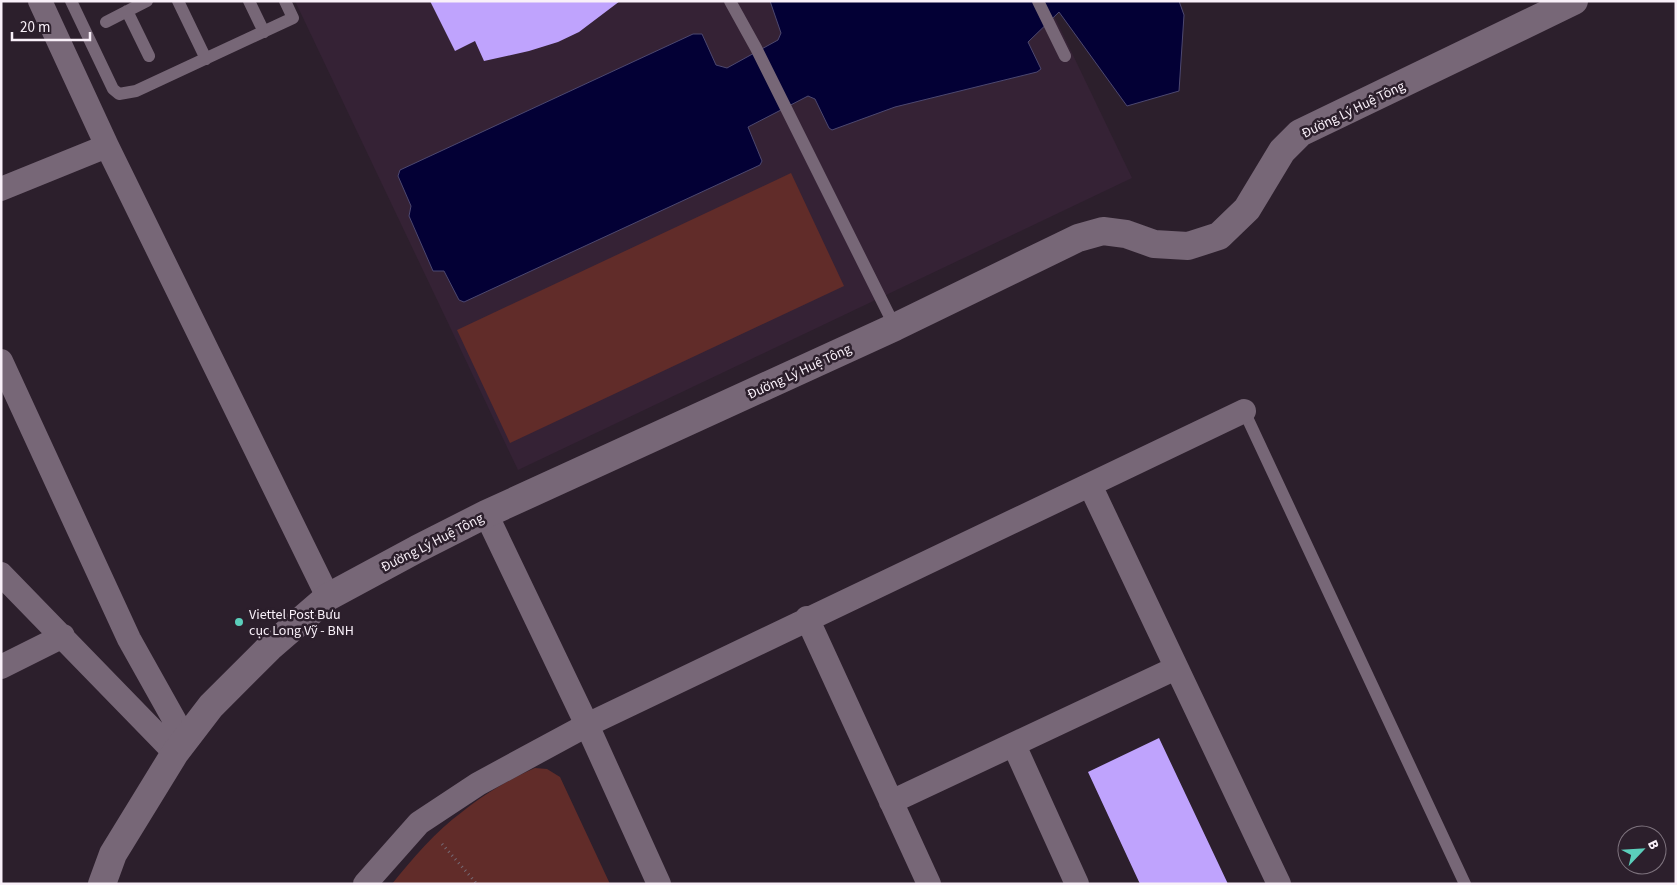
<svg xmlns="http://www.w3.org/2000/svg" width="1677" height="885" font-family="'Source Sans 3',sans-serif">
<rect width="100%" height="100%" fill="#2c1f2c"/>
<path fill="#352235" d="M295 1H1047L1132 178 518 470Z"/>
<path fill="#612c29" d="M791 173 844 286 510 443 457 330Z
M535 768 547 769 560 777 610 884H392C412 859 436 831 462 812 483 795 510 779 535 768Z"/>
<path fill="#030035" stroke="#4d4870" d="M770 1H1179L1184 15 1179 91 1127 106 1059 12 1028 42 1041 69 1037 72 895 107 832 130 829 128 815 99 808 96 748 127 762 161 760 165 464 302 459 300 444 271H433L409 216 411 206 398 176 400 170 693 34H702L716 65 727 68 778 40 781 33Z"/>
<path fill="#bfa3fd" d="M430 1H620L579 32 558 42 529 51 484 61 475 41 455 51Z
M1159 738 1228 884H1140L1088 772Z"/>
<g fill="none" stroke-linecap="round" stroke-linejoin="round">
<path stroke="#756a75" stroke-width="3" stroke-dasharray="1 4" stroke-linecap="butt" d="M442 844 477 884"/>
<path stroke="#776777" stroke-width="12" d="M71 1 113 89 119 94 136 91 293 18 285 1
M178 1 206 59
M249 1 264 32
M730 1 756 48 895 327
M1038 1 1065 56
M127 11 149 56
M106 22 147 1
M1244 411 1465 884"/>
<path stroke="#776777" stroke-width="24" d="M40 1 107 146
M1 189 107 146 328 597
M1 361 129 639 185 739
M1090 485 1279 884
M486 514 587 725 659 884
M1 574 175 753
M807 618 929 884
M1 667 63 636
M1014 745 1077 884
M891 802 1176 668
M365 884 419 823 478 784 587 725 1244 411"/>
<path stroke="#776777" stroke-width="28" d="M102 884 113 854 175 753 211 706 269 648 328 597 417 549 486 514 895 327 1078 238 1103 231 1126 234 1154 244 1188 246 1219 236 1247 209 1282 151 1300 133 1574 1"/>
</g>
<circle fill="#5bcebb" stroke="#2c1f2c" stroke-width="2" cx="239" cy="622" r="5"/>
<g text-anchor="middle" stroke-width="5" stroke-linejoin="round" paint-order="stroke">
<g font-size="14" fill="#f9f0f9" stroke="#2c1f2c">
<text transform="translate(1353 109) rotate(-26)" y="5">Đường Lý Huệ Tông</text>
<text transform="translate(799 371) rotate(-25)" y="5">Đường Lý Huệ Tông</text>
<text transform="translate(432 542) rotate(-27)" y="5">Đường Lý Huệ Tông</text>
</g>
<g font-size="14" fill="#f9f0f9" stroke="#2c1f2c" text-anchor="start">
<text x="249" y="619">Viettel Post Bưu<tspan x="249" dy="16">cục Long Vỹ - BNH</tspan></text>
</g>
</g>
<rect width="1677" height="885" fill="none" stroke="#f9f0f9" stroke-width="5"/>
<g transform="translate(1642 850) rotate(65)"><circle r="24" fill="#2c1f2c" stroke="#7e737e"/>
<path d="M0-4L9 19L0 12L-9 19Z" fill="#5bcebb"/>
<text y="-8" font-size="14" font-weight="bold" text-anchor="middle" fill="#f9f0f9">B</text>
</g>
<path d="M12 32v8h78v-8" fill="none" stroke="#f9f0f9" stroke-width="2.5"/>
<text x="20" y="32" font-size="15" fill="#f9f0f9" stroke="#2c1f2c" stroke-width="4" paint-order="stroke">20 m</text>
</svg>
